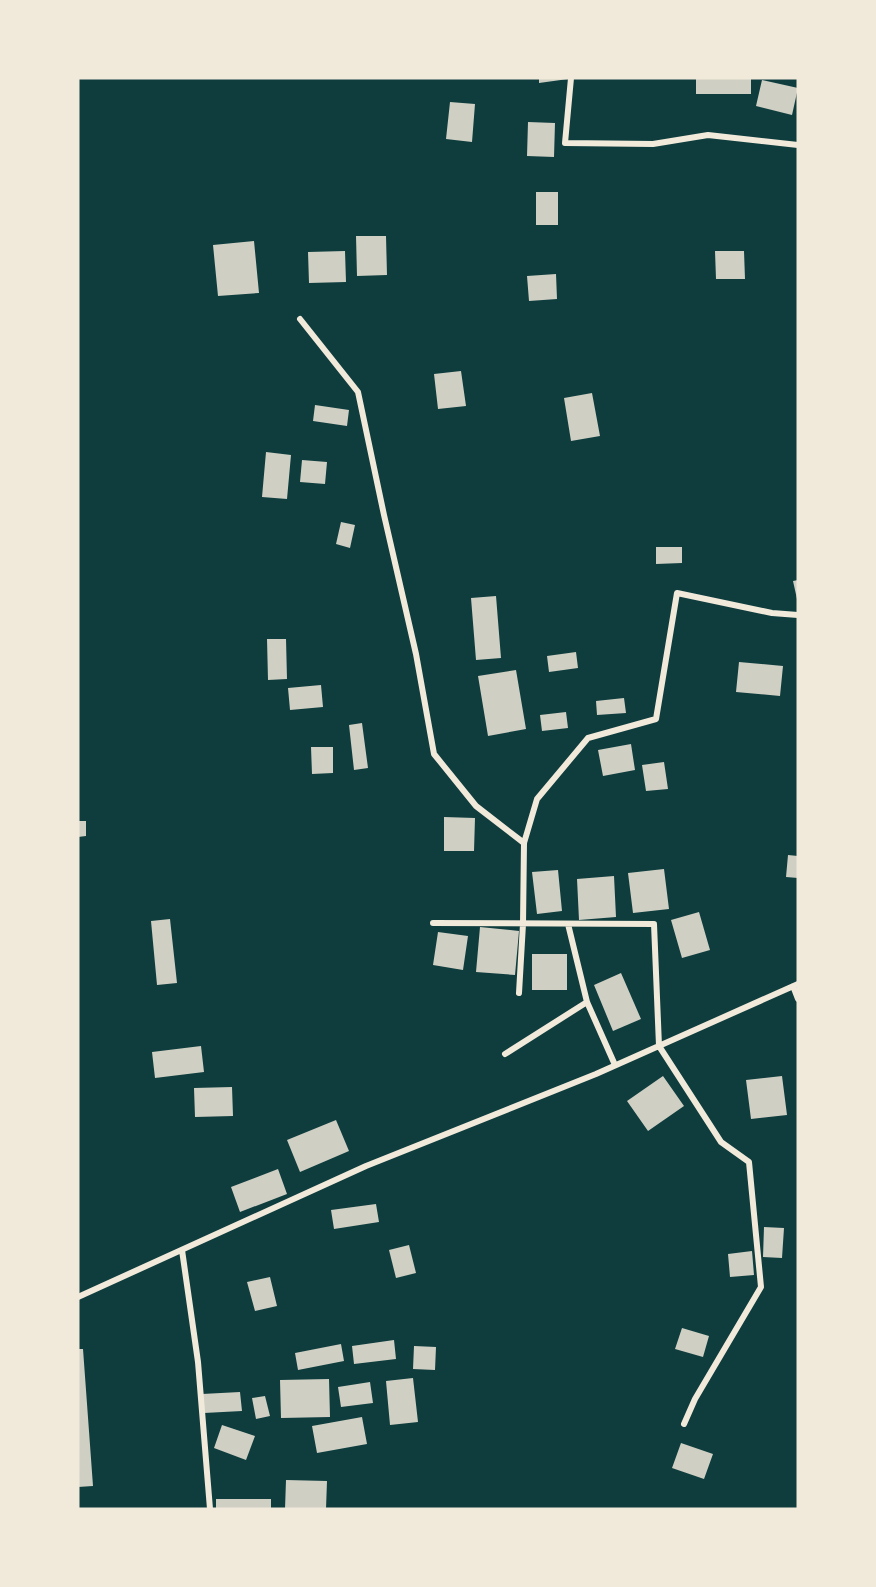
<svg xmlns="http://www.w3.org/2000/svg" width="876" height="1587" font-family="'Golos Text',sans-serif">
<rect width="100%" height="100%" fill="#0f3d3e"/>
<path fill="#cfcfc3" d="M539 78H568V79L539 83Z
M696 78H751V94H696Z
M762 80 798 88 792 115 756 106Z
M450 102 475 104 472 142 446 139Z
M528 122 555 123 554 157 527 156Z
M536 192H558V225H536Z
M356 236H386L387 275 357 276Z
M254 241 259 293 218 296 213 245Z
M345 251 346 282 309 283 308 252Z
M715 251H744L745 279H716Z
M556 274 557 299 529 301 527 276Z
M461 371 466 406 438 409 434 374Z
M592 393 600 436 571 441 564 398Z
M315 405 349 410 347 426 313 421Z
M266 452 291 455 287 499 262 497Z
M302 460 327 462 325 484 300 482Z
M341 522 355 525 350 548 336 544Z
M656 547H682V563L656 564Z
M798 580V599H797L793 581Z
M496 596 501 658 476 660 471 598Z
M267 639H286L287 679 268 680Z
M576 652 578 668 549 672 547 656Z
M739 662 783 666 780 696 736 692Z
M516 670 526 729 488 736 478 676Z
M321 685 323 707 290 710 288 688Z
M624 698 626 713 597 715 596 701Z
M566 712 568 728 542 731 540 715Z
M362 723 368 768 354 770 349 725Z
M631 744 635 770 603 776 598 750Z
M311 747H333V773L312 774Z
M664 762 668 789 646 791 642 765Z
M444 817 475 818 474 851H444Z
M78 821H86V836L78 837Z
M788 855 798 856V878L786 877Z
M664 869 669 909 633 913 628 873Z
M558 870 562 911 537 914 532 872Z
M614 876 616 917 579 920 577 879Z
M699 912 710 950 682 958 671 920Z
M170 919 177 983 157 985 151 921Z
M480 927 519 931 515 975 476 972Z
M438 932 468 936 463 970 433 965Z
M532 954H567V990H532Z
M621 973 641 1019 613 1031 594 985Z
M201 1046 204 1072 155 1078 152 1052Z
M663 1076 684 1106 648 1131 627 1101Z
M782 1076 787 1115 751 1119 746 1080Z
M232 1087 233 1116 195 1117 194 1088Z
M336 1120 349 1151 300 1172 287 1140Z
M278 1169 287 1194 240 1212 231 1187Z
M376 1204 379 1222 334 1229 331 1210Z
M764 1227 784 1228 782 1258 763 1257Z
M409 1245 416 1273 396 1278 389 1250Z
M752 1251 754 1275 730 1277 728 1254Z
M270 1277 277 1306 255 1311 247 1282Z
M682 1328 709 1336 703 1357 675 1349Z
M394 1340 396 1359 354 1364 352 1346Z
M341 1344 344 1361 298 1370 295 1353Z
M414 1346 436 1347 435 1370 413 1369Z
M78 1349H83L93 1486 78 1487Z
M413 1378 418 1422 390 1425 386 1381Z
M329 1379 330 1417 281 1418 280 1380Z
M370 1382 373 1403 341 1407 338 1387Z
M240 1392 242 1411 204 1413 202 1394Z
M265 1396 270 1416 256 1419 252 1398Z
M362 1417 367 1444 317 1453 312 1426Z
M222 1425 255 1436 246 1460 214 1448Z
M681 1443 713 1454 704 1479 672 1468Z
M286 1480 327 1481 326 1509H285Z
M216 1499H271V1509H216Z"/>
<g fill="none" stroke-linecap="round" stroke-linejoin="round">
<path stroke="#f1e9da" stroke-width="6" d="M571 78 565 143 653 144 708 135 798 145
M300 319 358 392 384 515 416 654 434 754 476 806 524 843
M433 923 654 924 659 1046 721 1142 749 1162 761 1287 695 1399 684 1424
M568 924 587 1002 615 1065
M793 986 798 999
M519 993 523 924 524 843 537 799 588 738 656 719 677 593 772 613 798 615
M505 1054 587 1002
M182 1250 198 1362 210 1509
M78 1297 366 1166 596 1074 798 984"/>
</g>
<rect width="876" height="1587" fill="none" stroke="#f1e9da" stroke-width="159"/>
</svg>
